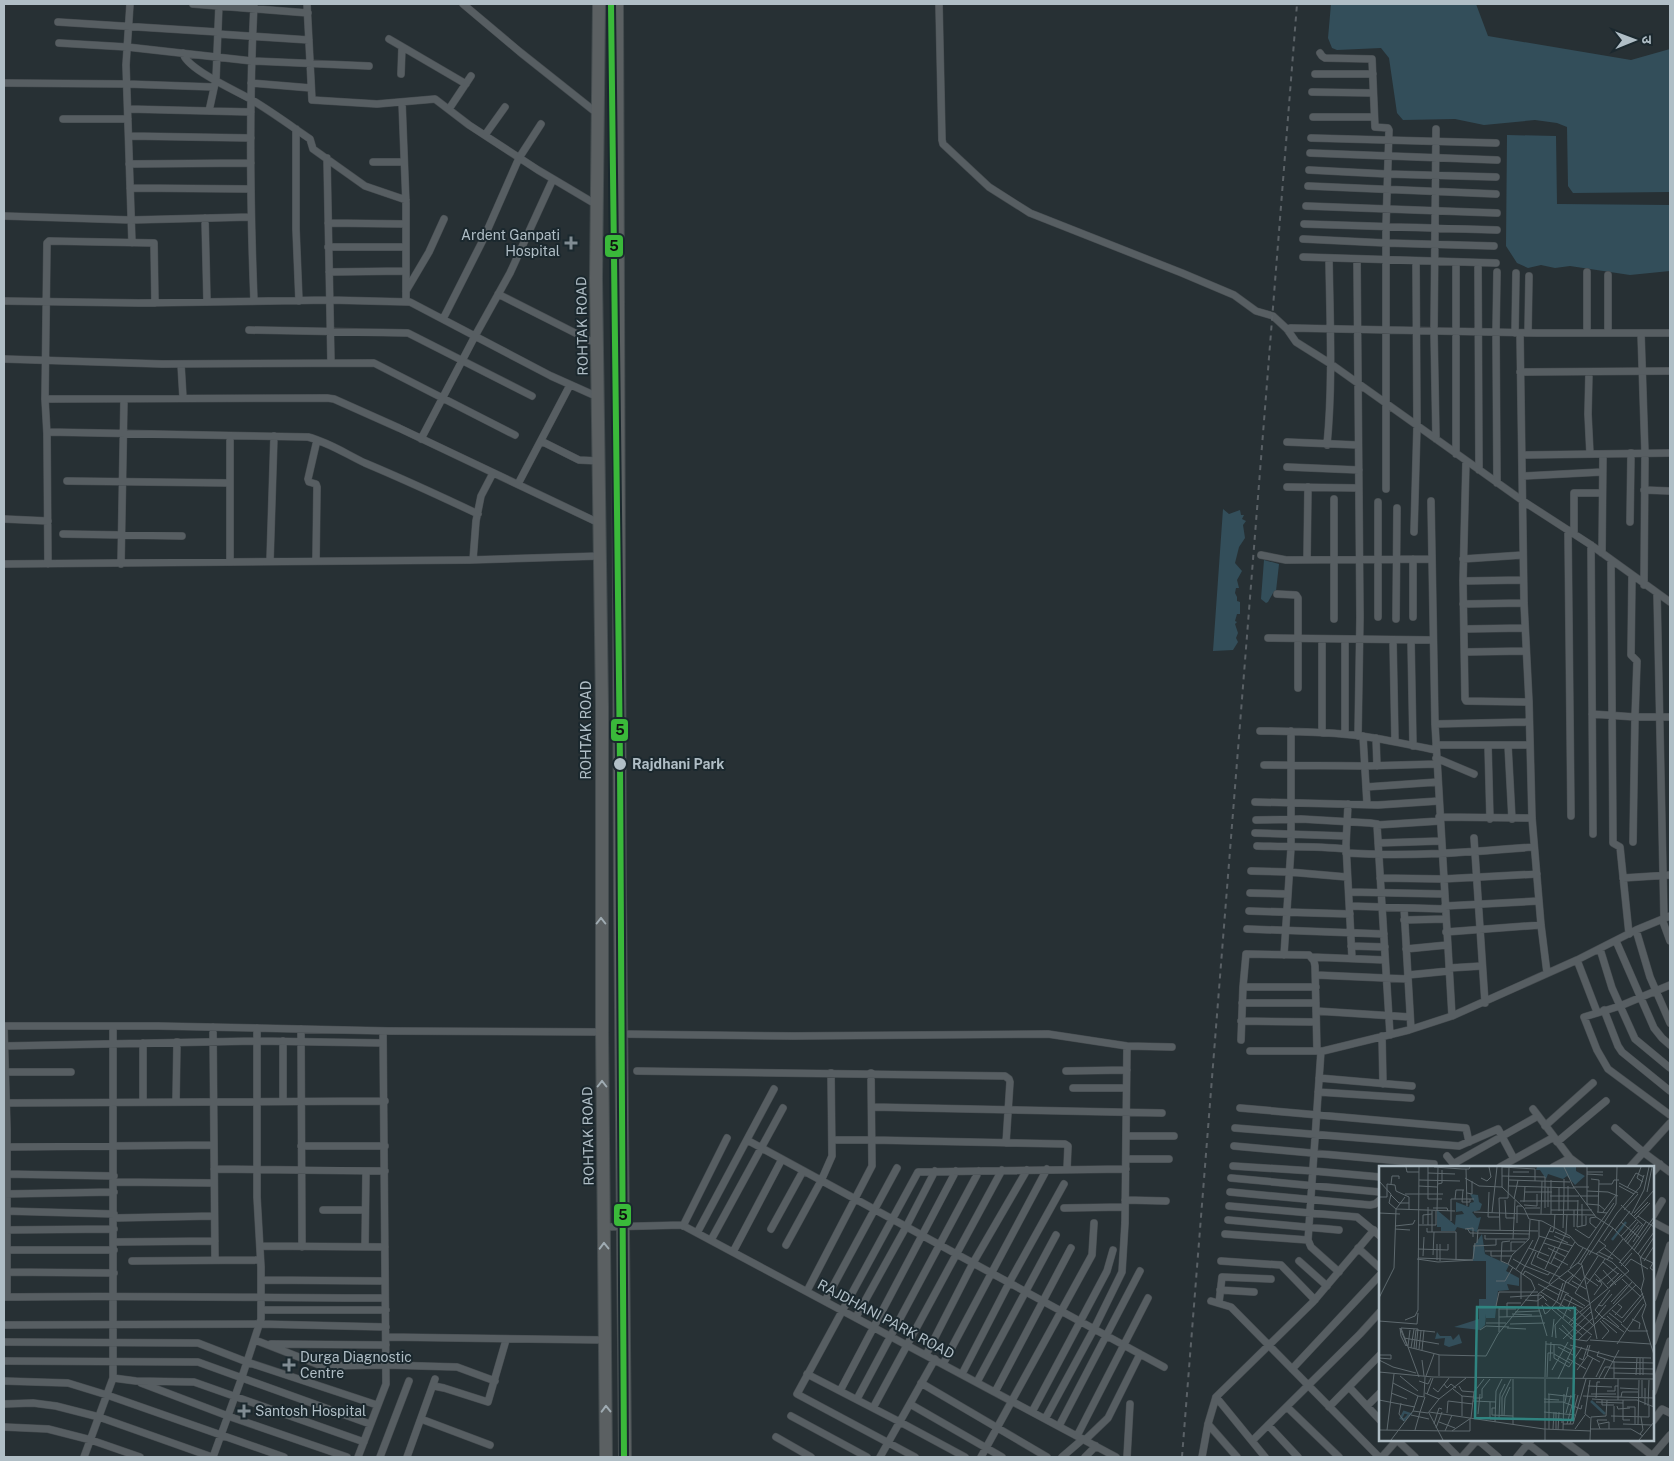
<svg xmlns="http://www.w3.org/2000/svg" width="1674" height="1461" font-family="'Public Sans','Noto Sans Devanagari',sans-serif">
<rect width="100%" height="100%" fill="#273034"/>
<path fill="#334e5a" d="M1331 4H1476L1488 36 1631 60 1670 49V192L1573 193 1568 186 1567 127 1557 123 1535 120 1484 125 1455 119 1403 120 1397 113 1389 58 1381 48 1337 50 1332 48 1328 38Z
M1507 135 1556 136 1557 204 1670 205V271L1630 275 1570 266 1555 268 1541 265 1528 268 1517 263 1506 246Z
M1223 509 1229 514 1240 510 1241 515H1244L1242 519 1246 521 1243 525 1245 538 1239 547 1235 563 1242 571 1237 580 1239 588H1236L1235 593 1237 597V601L1240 602V614H1237L1235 621 1237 622 1235 624 1238 633 1236 638 1238 642 1233 650 1213 651Z
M1264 560 1279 564 1276 591 1273 593 1268 602 1266 603 1261 599Z"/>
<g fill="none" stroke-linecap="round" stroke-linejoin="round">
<g stroke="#454b4f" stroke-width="8">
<path id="street" d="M130 4 126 65 132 243
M193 4 308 13
M254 4C249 103 250 202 254 301
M307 4 312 100 377 104 435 99 469 125 538 170 597 205
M463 4 520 52 598 114
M939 4 942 140 943 144 989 187 1030 213 1182 273 1234 295 1256 311 1273 316 1287 329 1296 342 1331 364 1523 501 1591 545 1670 602
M58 22 218 32
M218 34 309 40
M389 39 466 84
M59 43 127 47 252 61 369 66
M183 53C186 69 237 91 252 100 272 112 291 126 310 139L313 149 365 186 406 200
M1320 53 1322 56 1325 58 1372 59 1375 127 1388 128 1389 130 1386 226V489
M401 74 402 47
M1315 74H1373
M4 83 127 84 214 87
M251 83 311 88
M1312 92 1373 93
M402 102 406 204V301
M128 109 251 112
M449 109 471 76
M209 111 216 79 219 4
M1313 117H1374
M63 119H128
M296 129V229L299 301
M485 135 505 107
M129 136 251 138
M1311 138 1496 143
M1310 153 1497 160
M327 158 331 363
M373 162H404
M129 164 251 163
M1309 170 1387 174 1496 177
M1308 186 1496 194
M130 188 251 189
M1306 206 1497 213
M4 216 131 220 251 217
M205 218 207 302
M328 223 406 224
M1304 224 1497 230
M1303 239 1386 243 1494 246
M328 247H406
M1303 257 1496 263
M1357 260 1360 617 1358 736
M1456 262V454
M1478 263 1479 470
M329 272 406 271
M1497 272 1496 332 1497 483
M1587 272V333
M1608 275V333
M406 291 429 252 444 219
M498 294 597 344
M4 301 139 303 329 300 410 302 551 376 598 397
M443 319 483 240 519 158 541 124
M1287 329 1291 328 1538 333H1670
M249 330 408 333 532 396
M1515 333 1516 273
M1520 333 1524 603 1529 702 1532 818 1541 925 1547 973
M1528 333 1529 276
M1641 333 1645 453 1644 585
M4 359 162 364 374 363 515 435
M181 364 183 398
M1520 372 1670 371
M1589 372 1588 414 1590 454
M45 399 327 398 334 399 399 428 599 523
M47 432 308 437C328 442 346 454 365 463 403 479 440 496 478 514
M421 439 475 336 510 273 553 179
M1436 439 1434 331 1436 129
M541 441 579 460 599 461
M1287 442 1358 445
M1327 445C1333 383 1330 321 1329 259
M1522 455 1670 453
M1466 461 1463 581 1465 699 1466 701 1529 702
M1287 467 1359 470
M1523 476 1602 472
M67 481 230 483
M518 484 570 385
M1287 487 1359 488
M1644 490 1670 491
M1431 501 1435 724 1452 1016
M4 519 48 521
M1630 522 1631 453
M1568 530 1571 816
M1414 532 1417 426 1416 261
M63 534 182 536
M1574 534V493H1602
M1591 545 1593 834
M1602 553 1603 454
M1261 555 1286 560 1431 559
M1463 559 1523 555
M316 560 317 487 316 484 309 482 308 479 317 440
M473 560 476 521 481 496 493 473
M1307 560 1308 487
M1611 560 1613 843 1620 847 1629 934
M230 561V436
M270 561 274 436
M4 564 469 560 600 556
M48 564 47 434 45 399 47 243 49 241 154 243 155 303
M121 564 124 399
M1632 576 1631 655 1637 661 1635 717 1633 842
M1463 581 1523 580
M1657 593 1664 918
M1277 594 1296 595 1298 598V688
M1463 604 1524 603
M1378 617V502
M1413 617V559
M1334 619V499
M1396 619 1397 508
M1464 629 1525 628
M1268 638 1433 640
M1322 639V733
M1345 640V734
M1393 640 1395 741
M1411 640 1413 746
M1465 652 1526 651
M1592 714 1635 717H1670
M1435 724 1529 722
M1260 731C1291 731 1322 732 1353 735 1381 738 1408 745 1436 750
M1363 736 1367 804
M1376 738 1377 766
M1436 745H1530
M1488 745 1490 819
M1508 745 1512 819
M1436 758 1474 774
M1264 765 1365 766 1437 764
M1366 787 1438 782
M1255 802 1378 805 1439 801
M1348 804 1346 845 1352 958
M1439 817 1532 818
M1256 820 1301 819 1370 823 1377 824
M1255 833 1346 836
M1474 838 1485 1003
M1378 843 1441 841
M1257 846C1287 847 1317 846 1346 849
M1346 853C1409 857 1471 852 1534 847
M1251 871 1289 872 1347 877
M1380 878 1443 879 1537 874
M1623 878 1670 875
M1349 892 1444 894
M1250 893 1288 894
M1350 906 1445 909
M1445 906 1539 901
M1404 908 1411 1029
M1249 911 1350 914
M1662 919 1670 941
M1404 920 1446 919
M1247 929 1384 934
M1636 930 1650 977 1670 1023
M1446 932 1541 925
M1616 941 1654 1028 1662 1038 1670 1045
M1351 946 1385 947
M1406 949 1447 945
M1600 949 1612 988 1635 1039 1670 1068
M1284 955 1291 848V731
M1311 957 1385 960
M1577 960 1597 1012
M1449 968 1482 966
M1316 975 1408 979
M1408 975 1449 971
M1670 985 1620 1006 1584 1017 1597 1050 1608 1069 1670 1115
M1243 987H1316
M1242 1003H1316
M1604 1010 1618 1046 1622 1052 1670 1091
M1316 1011 1410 1017
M1241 1021 1316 1022
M4 1026H158L389 1031 602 1032
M4 1027 7 1129V1297H4
M213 1027 215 1260
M301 1029 302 1247
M621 1034 794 1036 1048 1034 1127 1046 1172 1047
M1390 1035 1377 825 1440 821
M1382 1036 1383 1084
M1241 1040 1243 987 1246 954 1309 955 1314 961 1315 966 1317 1051
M143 1043V1101
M4 1046 257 1041 383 1043
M1250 1051H1323L1409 1030 1452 1016 1577 960 1636 930 1670 916
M1321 1051 1308 1240 1311 1247 1339 1272
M637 1071 1005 1076 1009 1079 1010 1082 1006 1143
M1066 1071 1127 1070
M5 1072H71
M1319 1078 1412 1086
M1073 1088H1126
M1318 1092 1411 1098
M176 1101 177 1042
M283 1101V1041
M4 1103 385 1101
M872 1107 1162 1113
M1240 1108 1466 1128 1469 1142
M1533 1109 1570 1158 1582 1167
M1545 1126 1593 1083
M1235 1128 1459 1146 1498 1129 1514 1159
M1615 1128 1643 1152 1670 1172
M1126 1136H1174
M747 1140 1164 1367
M832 1140H872L1065 1144 1068 1146 1067 1169
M1557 1142 1606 1101
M301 1146H385
M1234 1146 1434 1164
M7 1147 214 1145
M1447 1156 1456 1167
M1126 1159H1169
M1453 1164 1538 1116
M1233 1166 1313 1171 1380 1177
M1500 1167 1554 1137
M1553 1167 1570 1158
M1567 1167 1573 1161
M1630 1167 1670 1123
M214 1169 385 1171
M1653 1172 1660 1164
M4 1174 114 1176
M1231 1178 1380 1192
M114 1182 214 1183
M1230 1192 1370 1205 1375 1204 1380 1200
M4 1194 114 1192
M1125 1200 1166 1201
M1229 1206 1357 1217 1380 1236
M1064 1208 1125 1207
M323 1210H365
M4 1211 114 1214
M1653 1216 1662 1201
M114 1218 214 1216
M1228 1220 1339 1230
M1653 1222 1670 1231
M683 1226 727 1138
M604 1227 682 1225 1116 1457
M771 1229 803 1171
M4 1230 114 1229
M697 1233 774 1089
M1225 1234 1308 1240
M711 1240 783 1108
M114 1242 215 1241
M786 1245 821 1181 832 1156 831 1073
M260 1246 385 1247
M365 1247 366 1171
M1358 1248 1380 1268
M4 1250H114
M733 1252 782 1159
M132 1261 260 1260
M1221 1261 1281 1265 1315 1300
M1299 1261 1327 1286
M4 1272 114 1273
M261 1280 385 1281
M1220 1290 1254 1292
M807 1291 872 1166 871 1073
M7 1297C133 1295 259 1298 385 1298
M1653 1298 1670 1245
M825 1301 897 1168
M1211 1301 1231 1307 1379 1457
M1219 1303 1222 1277 1271 1279
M261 1310H386
M856 1317 906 1227 935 1171
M4 1325 260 1324 386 1327
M386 1337 605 1340
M255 1340 322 1366 386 1365 457 1367 495 1381
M4 1342 198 1343 247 1362 377 1405
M1653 1342 1670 1292
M271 1344 386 1345
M926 1355 973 1263 1027 1170
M4 1361 198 1362 370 1424
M943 1364 1047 1169
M1292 1369 1380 1275
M807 1374 900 1422 965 1457
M962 1374 1009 1283 1064 1184
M113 1378 136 1381 194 1382 364 1442
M4 1381 68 1383 107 1395 284 1457
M977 1382 1056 1235
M141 1383 228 1416 347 1457
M921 1383 1047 1457
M434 1386 444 1388 488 1402 506 1340
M1349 1387 1380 1420
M840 1391 956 1171
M995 1392 1071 1248
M1653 1392 1670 1341
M1216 1397 1265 1457
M857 1399 979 1171
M4 1404 33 1403 56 1406 99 1417 212 1457
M910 1404 1002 1457
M1367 1406 1380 1393
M1287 1407 1339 1457
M1329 1407 1380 1355
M873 1408 1002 1170
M1032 1412 1107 1271 1113 1250
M791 1416 867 1457
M421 1419 490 1445
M1045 1419 1094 1329 1122 1272 1125 1223 1127 1046
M1653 1421 1662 1409 1670 1413
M1208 1424 1237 1457
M1268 1425 1298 1457
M1059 1426 1140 1271
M4 1427 48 1429 91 1440 140 1457
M1077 1436 1148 1298
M776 1437 811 1457
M1085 1440 1108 1418 1140 1354
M1397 1440 1415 1457
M1441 1440 1458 1457
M1478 1440 1498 1457
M1523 1440 1545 1457
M1563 1440 1586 1457
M1632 1440 1654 1457
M1252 1441 1360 1334 1380 1312
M1652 1456 1670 1435
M84 1457 113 1378V1026
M213 1457 242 1377 261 1319V1267L257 1197V1028
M358 1457 386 1384 383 1031
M380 1457 409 1381
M407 1457 435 1379
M880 1457 935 1359
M915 1457 797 1394 918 1172 1126 1169
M981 1457 1092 1255 1094 1223
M1062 1457 1083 1439
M1085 1457 1096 1446
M1127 1457 1130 1404
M1202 1457 1208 1424 1216 1397 1313 1302 1374 1230
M1382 1457 1397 1440
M1462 1457 1477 1440
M1517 1457 1531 1440"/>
</g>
<g stroke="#444c4f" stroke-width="14">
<path id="highway" d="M599 4 596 279 602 706V1032L606 1457
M617 4 620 895 625 1457"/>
</g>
<use href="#street" stroke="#575e62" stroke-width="7"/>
<use href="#highway" stroke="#5b6062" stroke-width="12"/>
<path stroke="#5a6166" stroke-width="2" stroke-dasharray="5 5" stroke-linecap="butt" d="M1182 1457 1297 4"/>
<g stroke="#1b282e" stroke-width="10">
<path id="metro-1" d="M611 4 620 763 624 1457"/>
</g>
<use href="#metro-1" stroke="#3ab93a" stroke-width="6"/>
</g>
<defs><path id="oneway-chevron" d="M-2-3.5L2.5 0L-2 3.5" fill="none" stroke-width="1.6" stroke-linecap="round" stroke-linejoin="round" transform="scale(1.25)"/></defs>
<g stroke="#9fabb2">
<use href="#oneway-chevron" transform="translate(601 921) rotate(-90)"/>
<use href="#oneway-chevron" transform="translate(602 1084) rotate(-90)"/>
<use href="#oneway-chevron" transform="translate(604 1246) rotate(-91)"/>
<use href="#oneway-chevron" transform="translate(606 1409) rotate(-91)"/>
</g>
<g fill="#808c93" stroke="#1b282e" stroke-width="2">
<path d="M568.5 235.5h5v5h5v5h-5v5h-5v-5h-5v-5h5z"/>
<path d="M286.5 1357.5h5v5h5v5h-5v5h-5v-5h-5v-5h5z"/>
<path d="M241.5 1403.5h5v5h5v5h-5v5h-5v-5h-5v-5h5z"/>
</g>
<circle fill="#b0bec6" stroke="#1b282e" stroke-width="2" cx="620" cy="764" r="7"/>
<g text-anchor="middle" stroke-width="4" stroke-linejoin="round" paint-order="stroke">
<g font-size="14" fill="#b0bec6" stroke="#1b282e" text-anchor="start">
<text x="560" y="240" text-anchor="end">Ardent Ganpati<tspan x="560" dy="16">Hospital</tspan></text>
<text x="300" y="1362">Durga Diagnostic<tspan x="300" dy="16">Centre</tspan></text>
<text x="255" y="1416">Santosh Hospital</text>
</g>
<g font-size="14" fill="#b0bec6" stroke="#1b282e">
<text transform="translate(582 326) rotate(-91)" y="5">ROHTAK ROAD</text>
<text transform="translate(586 730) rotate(-90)" y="5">ROHTAK ROAD</text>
<text transform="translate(588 1136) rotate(-91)" y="5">ROHTAK ROAD</text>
<text transform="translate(886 1319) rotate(28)" y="5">RAJDHANI PARK ROAD</text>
</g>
<g font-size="14" font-weight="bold" fill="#b0bec6" stroke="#1b282e" text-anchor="start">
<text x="632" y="769">Rajdhani Park</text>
</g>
</g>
<g transform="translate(1379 1166)">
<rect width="275" height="275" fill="#273034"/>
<path d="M158 1H197V5L206 10 196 19 188 10 184 13 169 8 167 13 161 4H157ZM91 28 99 29 100 36 103 38 101 44 93 46 98 52 102 51 98 66 78 61 76 65H62V61H58V44L76 59 77 49 85 48 83 45 77 46V36L90 41 91 37 95 36ZM103 68 106 88 130 99 127 105 140 112V120L128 118 130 124 119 125 116 152H107V148L106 159 101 164 75 161 100 153V133H107V95H94V81ZM58 166 61 170H72L74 174 80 168 83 177 70 181 65 179 66 172 56 173Z" fill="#334e5a"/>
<path fill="none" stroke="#334e5a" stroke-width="2.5" d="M233 74 247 56M212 235 226 248M25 246 31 248 25 254 22 252Z"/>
<path fill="none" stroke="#5e696e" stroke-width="1" d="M27 1 28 6H40M49 1V33H63M55 1 83 3H90L91 1M123 1V21L145 42 150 53 163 55 191 70 199 79 233 96 262 124 267 139 263 150M123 1 156 3V15M185 1 194 20 217 51 234 62 261 90 265 113 262 124M262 1 258 12 264 16M87 3 88 40M134 6H150M208 6H224M49 7 76 8M208 8 224 9M123 10 166 11V42M86 12 100 20 123 21M102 12 108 15 112 11 110 1M212 13 220 14 219 46M40 14 81 15M130 14 191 16M0 15 12 28 10 37 17 43 76 45M240 17 259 27M12 18 13 10H20V13M59 18 63 17V4M220 18H233L235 14H240M40 20 58 21M130 20 195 22M240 20 255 28M194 21H210M248 22 257 7 265 11M84 24 83 36H91V33M208 25 229 26 239 30M110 26 109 51H121M146 26H173M268 26 273 1M88 27 93 28V15M26 28H64M12 29 20 37H30M171 30H200M185 30V13M201 30H220M0 31H8V18L16 19 17 25 30 31V44M76 33 77 24H85M135 33 139 14M126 34 127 52H136M141 35H199M145 36 146 20M203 38V60M208 38 220 39 226 44M145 39 158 40V28M208 39V1M242 39 265 60M169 41V21M54 42H68L69 45M146 42H161M172 44H213M189 44V20M245 44 259 28M53 45V66M58 45 59 1M180 45V21M95 46 147 48M218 46 228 47 235 37M224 46 237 29M0 47 21 48M113 47 118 1M255 47 275 24M147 48 216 49M162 48 163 15M172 48V14M252 49 265 24 270 1M259 50 275 61M217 51 211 52V57L217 62M254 51 269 36M256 53 271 37M151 54 150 73 133 89 129 98 152 114 156 123M72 55V33H95M242 56 261 72M138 57V40H143M44 58V49L53 48M39 59H57V45M49 59V41M16 60 34 58 36 54M172 61 158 91 181 102M195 61V44M198 61 199 34M198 61 207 59V50M48 62V66H77M88 62 91 67 151 68M184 62 185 30M16 63 31 64M86 63 94 62V71M196 63 210 72 228 47M121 64 120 32H129L130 1M236 64 251 45M170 65 174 66 175 63 176 48M176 66 191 72M187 67 188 49M106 69V73H149M160 70 194 80M175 70 189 77M242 70 257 54M134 73 136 34M245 74 259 56M225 75 234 62M246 76 260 59M254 76 267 56M98 77 99 64 159 65M165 77 190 86M61 78V95M248 78 263 59M94 80 117 79V73M150 82 170 90M169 82 187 91M226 82 242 95M253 82 275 51M39 83 69 84V78M255 84 275 55M106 85H137M112 85V90H132M132 85V76H146M157 86 152 98 181 111M220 86 234 93M217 88 227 80 219 74M259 88 275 66M54 89 55 66M210 89 238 47 261 21 265 9M44 90 45 71M174 91 189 99M261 91 274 97 271 102 275 105M262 91 275 71M38 93 59 96 94 94 39 92M94 93 96 77M134 93 141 97 154 74M58 94V78M77 94V66M228 94 244 73M265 95 275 80M224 96 239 108M172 97 187 67M199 97 203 99 218 173M240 97 253 82M129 98 122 95 123 76 131 75M202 98 210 85M242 100 253 87M246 100 252 93 269 103M191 102 204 82M137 103 141 97 146 100 154 85 160 71V54M166 103 176 81M224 104 237 119M189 105 202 115M216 108 229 122M144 109 146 105 171 118M206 111 219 120M180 112 198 122M217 113 220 116 238 101M243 113 262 131M117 115H126L134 101M193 115 207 123M170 117 196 76M189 117 203 100M159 118 180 129M208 118 226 93M228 118 240 107M171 119 190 128M231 120 243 108M162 126 192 145M215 129 223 118 220 114M131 131 162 129 168 135M0 132 15 102 17 43 26 31M142 133V107L146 100 169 109 171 106M185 133 204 142M146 134 158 135 165 130M181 134 187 115 194 109M210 136 196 127 219 90M232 136 248 119M166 137 204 170M234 138 253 116M163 139 166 148 169 146 178 135 184 117M219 139 223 140 233 128M194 140 215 160M131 141H159M120 143H137M178 143 213 169M179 144 187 128 206 140M233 144 243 152 264 127M136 146 160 145M201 146 250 105 241 96M230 147 243 157M133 148 153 149M236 149 243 141 239 138M228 150 240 161M263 150 275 189M120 151 163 150M128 151V137H142M184 152 193 132M225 152 245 166M216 153 227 139M225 153 216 144 231 124M253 153 261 157 260 163M26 154 36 150 39 144 40 1M223 154 238 167M0 155 38 158 39 147M221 155 230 165 223 173M244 156 265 130M107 157H127M190 157 200 145M131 158 166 157M242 158 250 165H269M183 159 194 171M192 159 211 141M21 162 28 179 27 180 22 170ZM22 162 39 163 37 183M22 162 40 211M128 162 147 163M180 162 193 173 208 175 212 170M37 164 56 166M101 164 107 160 130 161M120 166V141L117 140 120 126H159M168 170 159 140V128L200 96 237 38 238 1M173 171 175 153M25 172 60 178M177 172 176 159 183 151M184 173 212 146M191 173 214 152M199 174 257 119M211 174 272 178M167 178 182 179 192 184M238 178 265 138M175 179V192L190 201 203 181M191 179 235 191 272 192M211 179 208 189 221 196M29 180 31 164M29 181 61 189 107 190 119 168 156 123M179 181 196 190M32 182 35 163M35 182 37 164M40 183 42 165M43 184 45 164M220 185 218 190 235 196 275 197M175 188 191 197M0 189H12V193L0 192M188 192 207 203M200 192 204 194 209 179M0 194 14 201 37 207M43 194 45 210M171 195 172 176M230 202 275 203M173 204 189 176M198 204 209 189M0 206 54 211 275 213M235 207 275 208V211M257 209 258 192M261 209V192M264 209V192M21 210 39 225M47 210 55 188M60 210V189M166 211 167 175M168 211 169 187H174M217 211 226 193M204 212 214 192M220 212 226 201H231M225 212 240 184M235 212V195M166 213V274M179 213 195 179M211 214 206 248 211 252M40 215 49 218 52 212M14 217 39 230 34 245M65 218 68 222 72 218 77 222M80 220 83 225 95 226M209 220 233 221M54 222 59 226 70 212M241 222 259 223M74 223 83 230 94 231M228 225H236V220H239M12 227 28 233M46 227 60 233M48 228 54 212M169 228 195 231M212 228H237M39 230 46 231 41 246M45 230 46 211M204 230 275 232M242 231 243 226H259M263 231V214M94 232H103V223L111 213M217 232 218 216H221M165 233 180 234M213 233 228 234M0 234 36 241M223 234V239H235M239 234H258L275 241M244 234V254H251M94 235 117 236M111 236V253H134M165 236H184L202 243 203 239M186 236 189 221M217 236 244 237M22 237 20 248 25 255M266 239V222M238 240 239 243 251 242M269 240 270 214M248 241H256V258M274 241V224M117 242H113V249L134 250M50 246 165 263 212 265M165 246 196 249M50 247 64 274M68 247 69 235 94 238M187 247 192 229M99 248 101 228M32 249 50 253M83 250V230M123 250V231L132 213M125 250 126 232 131 221M232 250 270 251V240M120 253 121 228 126 218M165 253H183V257M60 256 76 262M116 256 117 225 123 213M235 256V240M55 258 60 242 63 243M134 258V213M184 258H194L207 213M188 258 196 228M191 258 199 229M220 258 230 256V263M244 258 273 259M259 258 260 214M57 262 63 246M170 263V228M174 263 175 246M177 263V246M196 263 206 249M212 263H252L264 270M221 263 218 254H228M0 264 73 265 92 252 95 226 105 213M8 264 15 208M36 264 41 246M179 264 180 246M184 264 185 228M66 265 73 249M73 265H91V253M261 268 264 264 262 251M12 274 34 245 49 247 60 233 87 212M211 274 212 251 227 250 228 234H239V213M260 274 275 256"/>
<path fill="#2f8480" fill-opacity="0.15" stroke="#2f8480" stroke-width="2.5" d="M98 141 196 142 194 254 96 252Z"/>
<rect width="275" height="275" fill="none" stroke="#b0bec6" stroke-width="2.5"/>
</g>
<g stroke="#1b282e" stroke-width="2">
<rect x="604" y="234" width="20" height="24" rx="5" fill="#3ab93a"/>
<rect x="610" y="718" width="19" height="24" rx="5" fill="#3ab93a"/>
<rect x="613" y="1203" width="19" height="24" rx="5" fill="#3ab93a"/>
</g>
<g font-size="14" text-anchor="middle" font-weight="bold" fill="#111">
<text x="614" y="251">5</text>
<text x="620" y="735">5</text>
<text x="623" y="1220">5</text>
</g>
<rect width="1674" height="1461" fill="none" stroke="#b0bec6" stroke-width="10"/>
<g transform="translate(1634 40) rotate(89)" stroke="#1b282e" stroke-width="4" paint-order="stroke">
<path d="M0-4L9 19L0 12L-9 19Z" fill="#b0bec6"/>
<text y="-8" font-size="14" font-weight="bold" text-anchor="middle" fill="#b0bec6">उ</text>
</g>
</svg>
